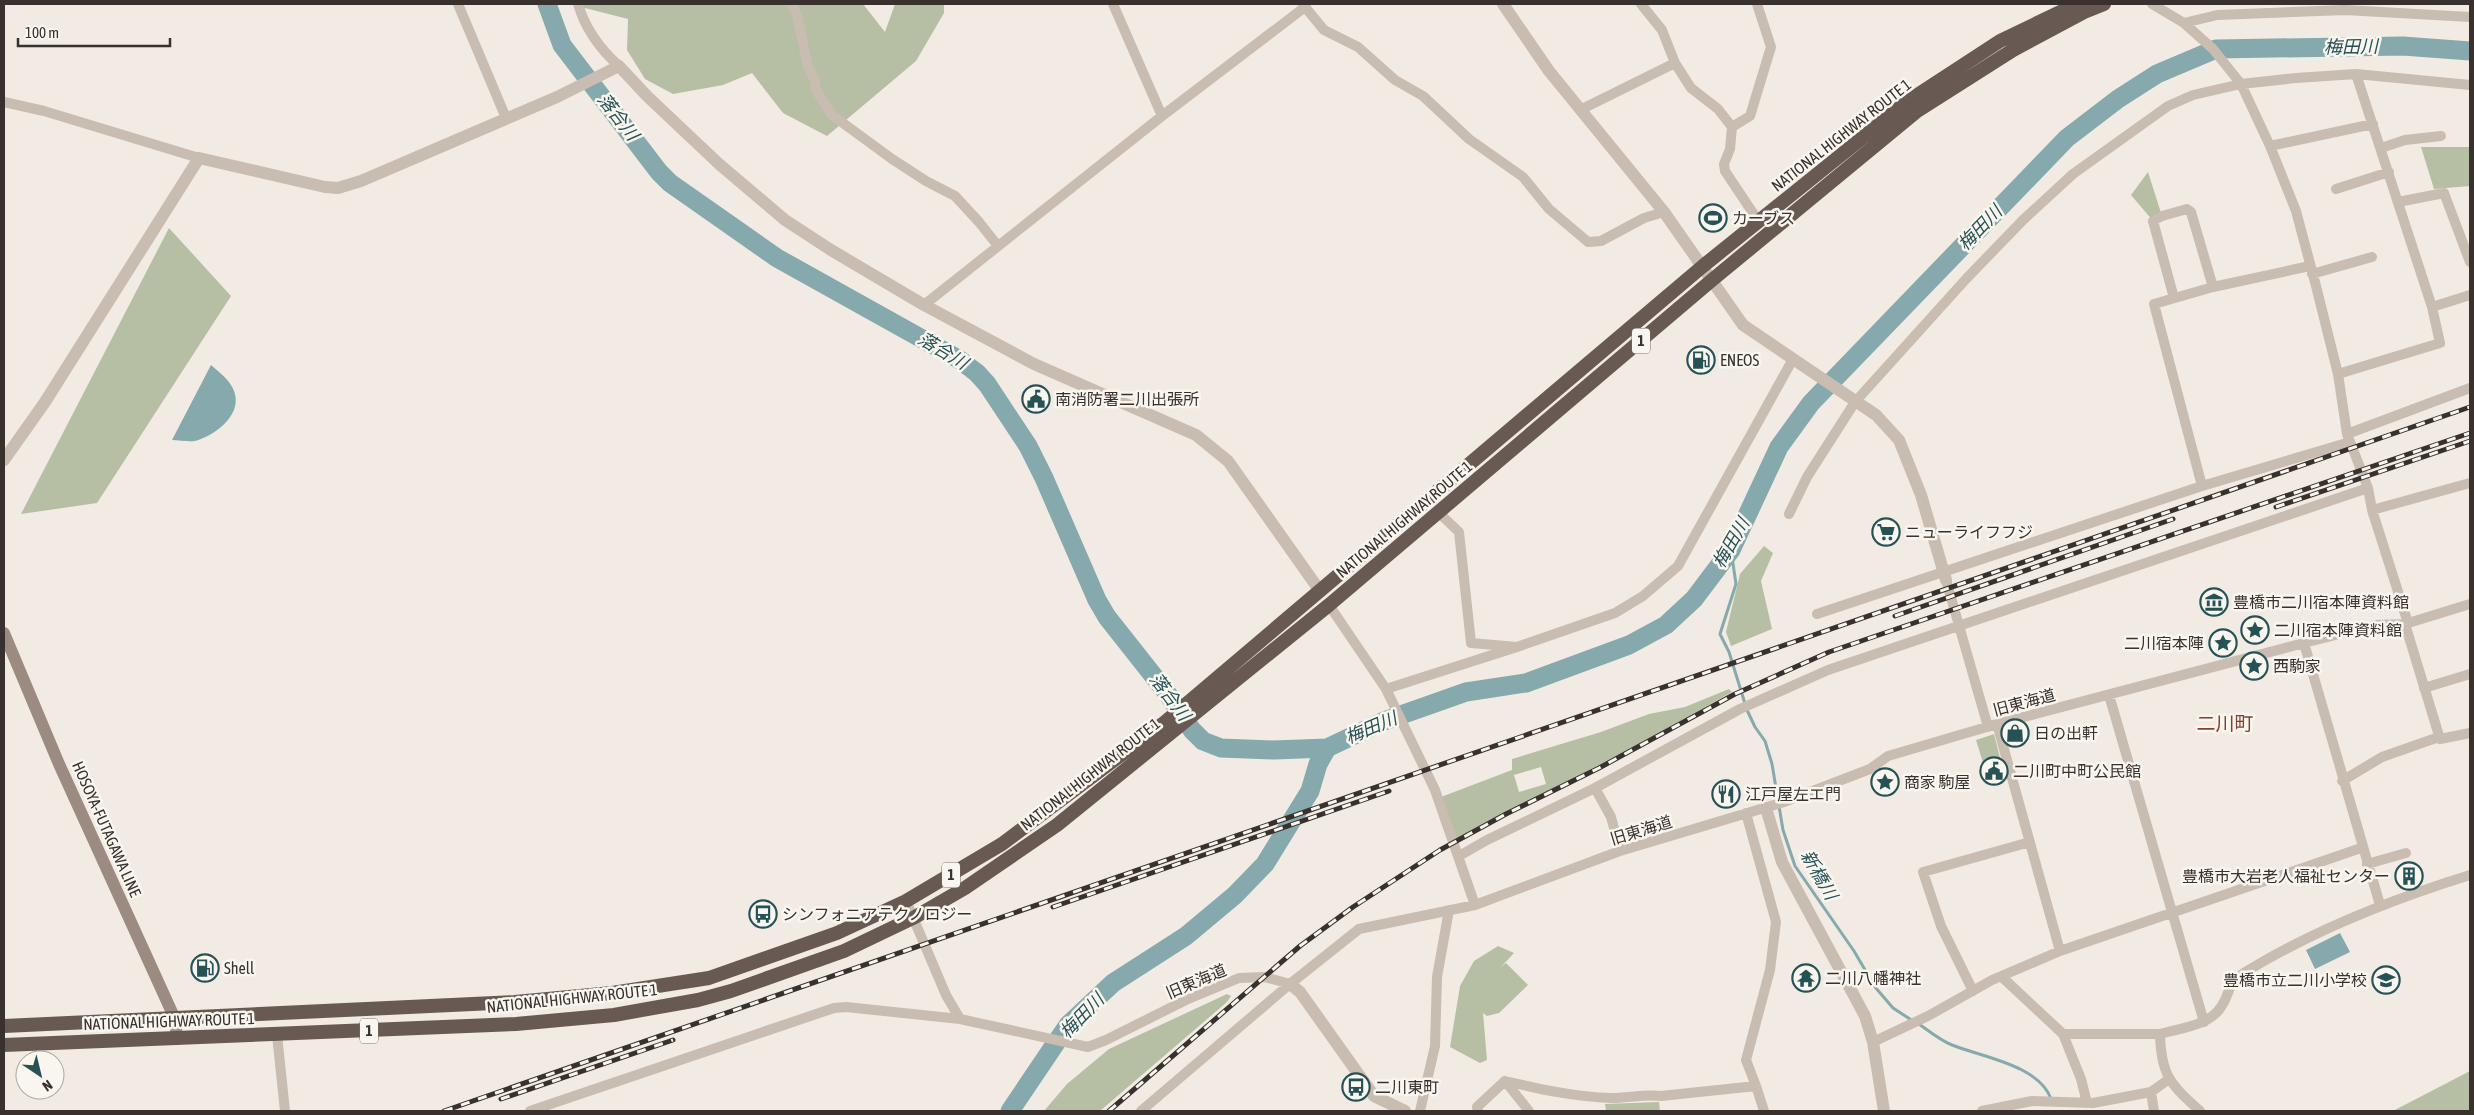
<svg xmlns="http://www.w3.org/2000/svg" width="2474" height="1115" font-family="'Asap Condensed','Noto Sans JP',sans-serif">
<rect width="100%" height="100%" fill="#f1ebe3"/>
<path fill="#b6bfa4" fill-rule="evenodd" d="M569 4H863L885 32 895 4H944V13L916 61 827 136 783 113 752 73 723 85 673 94 645 79 627 50 628 19Z
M2421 147H2470V186L2434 189Z
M2148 172 2162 216 2153 221 2131 195Z
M169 228 231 296 97 503 21 514Z
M1764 546 1773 553 1761 581 1772 629 1731 646 1726 632 1740 574Z
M1729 689 1732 692 1630 749 1456 839 1441 797 1512 770V759L1601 732 1649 714 1685 707ZM1541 767 1546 784 1519 792 1514 775Z
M1994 734 2001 762 1984 766 1976 740Z
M1498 946 1514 953 1501 967 1506 963 1528 985 1499 1013 1487 1016 1483 1013 1487 1060 1480 1063 1450 1047 1460 986 1474 961Z
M1227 994 1231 996 1227 1002 1100 1111H1044L1067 1084 1109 1049Z
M2470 1071V1111H2393Z
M1659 1102 1660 1111H1606L1605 1104Z"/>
<path fill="#85a9ac" d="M211 365C219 372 230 380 234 391 243 414 216 435 195 441 189 442 179 440 172 440Z
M2340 933 2350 952 2315 969 2306 950Z"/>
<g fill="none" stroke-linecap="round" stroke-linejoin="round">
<path stroke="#85a9ac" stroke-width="3" d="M1731 550 1736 584 1720 634 1729 652 1747 710 1755 727 1765 741 1772 764 1783 830 1795 866 1854 951 1875 987 1893 1008 1913 1021
M1919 1024C1929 1031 1940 1040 1952 1045 1982 1057 2039 1065 2051 1099"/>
<path stroke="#85a9ac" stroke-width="19" d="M547 4 562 45 659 172 670 183 777 258 960 360 977 373 987 384 1028 446 1044 478 1097 600 1107 617 1167 693 1192 730 1203 741 1221 748 1274 750 1327 748
M1010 1111 1068 1025 1113 983 1186 936 1235 895 1265 864 1310 791 1318 764 1327 748 1384 721 1466 692 1526 683 1629 645 1666 625 1694 599 1731 550 1779 447 1811 403 2067 138 2118 99 2157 74 2216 49 2403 46 2470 51"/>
<path stroke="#c9bcb0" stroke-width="10" d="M458 4 506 118
M578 4C585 28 600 49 619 66
M792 4 797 15 808 67 815 81 816 90 832 115 892 159 926 181 955 196 979 222 998 246
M1113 4 1162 116
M1641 4 1662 30 1675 63 1691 88 1718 109 1732 127 1730 149 1724 164 1725 171 1759 222
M2152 4 2184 23 2213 49 2241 84 2270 146 2296 211 2316 286 2338 374 2347 434 2368 488 2372 510 2408 623
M2184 23 2217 15 2345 10 2470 17
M4 102 44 111 199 158
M1580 110 1675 63
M1732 127 1750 116 1771 47 1757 4
M2270 146 2373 124
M2381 148 2405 140 2441 136
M2336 189 2389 172
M2398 202 2444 193 2470 262
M2312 274 2372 257
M2174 298 2153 221 2162 216 2187 209 2191 212 2213 287
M924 305 1162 116 1305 7 1324 30 1358 47 1395 80 1423 96 1469 139 1523 177 1549 209 1588 242 1601 241 1644 218 1664 212
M2432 307 2470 295
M2338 374 2440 343 2432 307 2356 74
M2347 434 2470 388
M2202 486 2154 304 2213 287 2310 266
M2372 510 2470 483
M1789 514 1807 477 1855 402 1966 279 2023 220 2073 174 2168 106 2193 95 2241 84 2296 78 2356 74 2470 85
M1946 580 1988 727
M1329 605 1386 689 1517 647 1471 643 1459 532 1438 512
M1817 614 2202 486 2350 442
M2405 624 2440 739 2470 733
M2304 643 2380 905
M1517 647 1615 613 1643 596 1678 566 1793 359
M2424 688 2470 674
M1386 689 1435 790 1475 905
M2109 695 2204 1022
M1997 724 2060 951
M2342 781 2382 757 2436 738 2440 739
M1595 788 1611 817 1620 851
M1459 856 1487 840 1595 788 1740 709 1828 670 2368 488
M2367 864 2406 853
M906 901 946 995 960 1019
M2002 977 2063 1034 2081 1079 2087 1103
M1973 991 1941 926 1923 872 2030 842
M2063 1034H2160
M277 1035 285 1111
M1873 1042 1928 1016 1992 980 2060 951 2361 848
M1505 1081 1529 1111
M1756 1086 1764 1111
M2151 1092 2154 1111
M530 1111 834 1008 846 1007 960 1019 1088 1047 1106 1040 1186 1000 1239 978 1265 977 1290 984
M1141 1111 1290 984 1359 929 1475 905 1620 851 1784 802 1870 769 1888 756 1997 724 2304 643 2375 625 2405 624 2470 604
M1420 1111 1435 1046 1437 977 1449 910
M1478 1111 1477 1107 1505 1081C1540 1089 1575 1097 1611 1098 1628 1098 1644 1094 1661 1096L1756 1086 1746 1060 1770 970 1776 922 1746 813
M1982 1111 2032 1101 2093 1103 2151 1092 2169 1079
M2200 1111C2170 1084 2161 1075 2160 1034 2180 1028 2209 1026 2221 1007 2232 991 2225 984 2247 971 2316 929 2393 899 2470 875"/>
<path stroke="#c9bcb0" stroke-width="12" d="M1304 4 1305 7
M1503 4 1549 71 1664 212 1743 325 1876 415 1899 440 1921 495 1946 580
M4 460 45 402 199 158 325 187 338 188 361 181 557 97 619 66 647 96 719 164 785 220 831 250 924 305 1034 364 1196 435 1228 461 1320 591
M1766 808 1782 862 1865 1016 1873 1042 1884 1111
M1290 984 1300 992 1374 1096 1405 1111"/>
<path stroke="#9c8b81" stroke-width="12" d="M4 633 59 764 175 1019 177 1039"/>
<path stroke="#685a52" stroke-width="14" d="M4 1026 515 1002 612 993 709 978 837 933 906 901 1002 844 1165 722 1703 266 1908 101 2000 41 2077 4
M4 1045 516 1024 614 1015 698 1000 731 991 844 951 915 917 965 888 1057 825 1329 605 1712 280 1917 111 2013 50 2084 12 2104 4"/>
<g stroke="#39312d" stroke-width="5">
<path id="rail" d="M2276 507 2470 441
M1895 616 2173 519
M1053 907 1389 791
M501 1099 673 1040
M444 1111 2470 407
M1109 1111 1300 946 1353 907 1440 850 1506 814 1599 768 1735 694 1829 652 2470 433"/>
</g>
<use href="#rail" stroke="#f9f5ef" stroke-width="3" stroke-dasharray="9" stroke-linecap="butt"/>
</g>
<defs>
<g id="stadium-ring" transform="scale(1.4375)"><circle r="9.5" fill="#f9f5ef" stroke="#265256" stroke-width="1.5"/><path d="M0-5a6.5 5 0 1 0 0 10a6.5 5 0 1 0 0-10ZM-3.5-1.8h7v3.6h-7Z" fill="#265256"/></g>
<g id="fuel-ring" transform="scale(1.4375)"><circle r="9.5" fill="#f9f5ef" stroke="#265256" stroke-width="1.5"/><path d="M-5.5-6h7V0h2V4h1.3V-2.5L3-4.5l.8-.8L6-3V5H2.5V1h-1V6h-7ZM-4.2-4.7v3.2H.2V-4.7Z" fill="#265256"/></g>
<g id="civic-ring" transform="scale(1.4375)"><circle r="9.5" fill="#f9f5ef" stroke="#265256" stroke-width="1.5"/><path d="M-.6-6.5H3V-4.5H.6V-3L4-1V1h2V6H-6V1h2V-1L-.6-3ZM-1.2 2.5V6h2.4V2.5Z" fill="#265256"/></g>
<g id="supermarket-ring" transform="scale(1.4375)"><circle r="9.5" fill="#f9f5ef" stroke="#265256" stroke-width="1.5"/><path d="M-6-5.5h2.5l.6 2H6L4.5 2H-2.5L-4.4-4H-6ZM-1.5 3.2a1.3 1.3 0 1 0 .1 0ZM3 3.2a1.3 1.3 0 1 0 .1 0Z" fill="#265256"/></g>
<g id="museum-ring" transform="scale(1.4375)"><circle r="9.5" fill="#f9f5ef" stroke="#265256" stroke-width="1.5"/><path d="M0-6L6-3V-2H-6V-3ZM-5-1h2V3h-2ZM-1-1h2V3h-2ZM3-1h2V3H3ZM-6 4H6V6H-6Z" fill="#265256"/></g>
<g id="sight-ring" transform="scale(1.4375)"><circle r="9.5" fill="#f9f5ef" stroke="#265256" stroke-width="1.5"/><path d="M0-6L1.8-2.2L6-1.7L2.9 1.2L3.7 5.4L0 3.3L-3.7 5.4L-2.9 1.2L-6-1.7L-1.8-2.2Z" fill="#265256"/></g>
<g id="shop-ring" transform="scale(1.4375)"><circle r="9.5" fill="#f9f5ef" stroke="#265256" stroke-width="1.5"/><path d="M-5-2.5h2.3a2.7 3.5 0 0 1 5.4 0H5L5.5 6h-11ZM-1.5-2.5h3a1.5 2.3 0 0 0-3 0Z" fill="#265256"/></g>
<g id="restaurant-ring" transform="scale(1.4375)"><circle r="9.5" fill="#f9f5ef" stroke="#265256" stroke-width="1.5"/><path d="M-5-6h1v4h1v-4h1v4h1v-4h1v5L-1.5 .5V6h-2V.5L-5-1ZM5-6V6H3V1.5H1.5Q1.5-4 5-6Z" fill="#265256"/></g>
<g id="building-ring" transform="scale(1.4375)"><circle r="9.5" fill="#f9f5ef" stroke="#265256" stroke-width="1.5"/><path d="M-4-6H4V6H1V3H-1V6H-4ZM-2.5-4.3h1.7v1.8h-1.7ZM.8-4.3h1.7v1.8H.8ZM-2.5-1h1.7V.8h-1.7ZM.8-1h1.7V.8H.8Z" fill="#265256"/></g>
<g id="bus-ring" transform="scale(1.4375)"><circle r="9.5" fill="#f9f5ef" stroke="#265256" stroke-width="1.5"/><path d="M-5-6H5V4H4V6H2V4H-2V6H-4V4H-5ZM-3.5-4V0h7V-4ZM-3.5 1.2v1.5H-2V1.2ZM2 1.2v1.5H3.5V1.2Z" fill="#265256"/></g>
<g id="temple-ring" transform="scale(1.4375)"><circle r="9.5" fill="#f9f5ef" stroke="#265256" stroke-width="1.5"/><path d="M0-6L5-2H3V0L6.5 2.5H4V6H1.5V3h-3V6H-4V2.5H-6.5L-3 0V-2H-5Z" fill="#265256"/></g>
<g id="school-ring" transform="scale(1.4375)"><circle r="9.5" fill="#f9f5ef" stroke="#265256" stroke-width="1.5"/><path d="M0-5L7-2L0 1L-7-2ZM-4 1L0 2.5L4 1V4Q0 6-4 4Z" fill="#265256"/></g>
</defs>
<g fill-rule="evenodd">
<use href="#stadium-ring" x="1713" y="218"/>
<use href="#fuel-ring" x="1701" y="360"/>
<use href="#civic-ring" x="1036" y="399"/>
<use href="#supermarket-ring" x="1886" y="532"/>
<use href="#museum-ring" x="2214" y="602"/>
<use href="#sight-ring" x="2255" y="630"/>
<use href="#sight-ring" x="2223" y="643"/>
<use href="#sight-ring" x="2254" y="666"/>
<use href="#shop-ring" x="2015" y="733"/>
<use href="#civic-ring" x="1994" y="771"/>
<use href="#sight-ring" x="1885" y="782"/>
<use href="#restaurant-ring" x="1726" y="794"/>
<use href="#building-ring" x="2409" y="876"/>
<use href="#bus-ring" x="763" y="914"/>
<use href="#fuel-ring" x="205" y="968"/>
<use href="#temple-ring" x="1806" y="978"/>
<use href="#school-ring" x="2386" y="980"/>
<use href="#bus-ring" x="1356" y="1087"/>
</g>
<g text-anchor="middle" stroke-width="5" stroke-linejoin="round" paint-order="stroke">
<g fill="#f9f5ef" stroke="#736c67" stroke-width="1">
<rect x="1632" y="328.5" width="18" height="25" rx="4"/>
<rect x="942" y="862.5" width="18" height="25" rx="4"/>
<rect x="360" y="1018.5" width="18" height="25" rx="4"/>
</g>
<g font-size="15" font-weight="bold" fill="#39312d">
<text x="1641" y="346">1</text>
<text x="951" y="880">1</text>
<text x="369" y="1036">1</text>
</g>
<g font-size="16" fill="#39312d" stroke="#f9f5ef">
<text transform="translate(1841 135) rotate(-38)" y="6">NATIONAL HIGHWAY ROUTE 1</text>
<text transform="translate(1404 519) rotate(-40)" y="6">NATIONAL HIGHWAY ROUTE 1</text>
<text transform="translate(2024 702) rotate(-15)" y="6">旧東海道</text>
<text transform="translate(1090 774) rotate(-38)" y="6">NATIONAL HIGHWAY ROUTE 1</text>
<text transform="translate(107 829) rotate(66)" y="6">HOSOYA-FUTAGAWA LINE</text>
<text transform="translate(1641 830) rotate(-17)" y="6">旧東海道</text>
<text transform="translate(1196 981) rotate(-23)" y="6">旧東海道</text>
<text transform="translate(572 998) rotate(-6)" y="6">NATIONAL HIGHWAY ROUTE 1</text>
<text transform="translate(169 1021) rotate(-2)" y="6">NATIONAL HIGHWAY ROUTE 1</text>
</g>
<g font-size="16" fill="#39312d" stroke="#f9f5ef" text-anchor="start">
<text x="1732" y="224">カーブス</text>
<text x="1720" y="366">ENEOS</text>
<text x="1055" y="405">南消防署二川出張所</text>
<text x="1905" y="538">ニューライフフジ</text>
<text x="2233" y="608">豊橋市二川宿本陣資料館</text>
<text x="2274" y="636">二川宿本陣資料館</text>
<text x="2204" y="649" text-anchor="end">二川宿本陣</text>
<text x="2273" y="672">西駒家</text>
<text x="2034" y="739">日の出軒</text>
<text x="2013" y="777">二川町中町公民館</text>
<text x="1904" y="788">商家 駒屋</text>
<text x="1745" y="800">江戸屋左エ門</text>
<text x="2390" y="882" text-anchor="end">豊橋市大岩老人福祉センター</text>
<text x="782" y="920">シンフォニアテクノロジー</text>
<text x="224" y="974">Shell</text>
<text x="1825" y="984">二川八幡神社</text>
<text x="2367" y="986" text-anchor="end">豊橋市立二川小学校</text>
<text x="1375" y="1093">二川東町</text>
</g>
<g font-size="18" font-style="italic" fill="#265256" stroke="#f9f5ef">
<text transform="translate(2351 47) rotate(-1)" y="6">梅田川</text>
<text transform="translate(618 117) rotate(52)" y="6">落合川</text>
<text transform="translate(1980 228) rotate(-46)" y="6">梅田川</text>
<text transform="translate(943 351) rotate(31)" y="6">落合川</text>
<text transform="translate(1731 543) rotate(-60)" y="6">梅田川</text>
<text transform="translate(1170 697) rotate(53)" y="6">落合川</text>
<text transform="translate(1371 728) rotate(-23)" y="6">梅田川</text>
<text transform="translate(1819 875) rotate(60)" y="6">新橋川</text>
<text transform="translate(1082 1016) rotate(-46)" y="6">梅田川</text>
</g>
<g font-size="19" fill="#7f432f" stroke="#f9f5ef">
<text x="2225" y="730">二川町</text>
</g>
</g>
<rect width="2474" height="1115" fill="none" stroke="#39312d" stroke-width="10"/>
<g transform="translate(40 1075) rotate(145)"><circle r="24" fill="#f9f5ef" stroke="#aca7a1"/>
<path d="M0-4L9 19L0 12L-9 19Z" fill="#265256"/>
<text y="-8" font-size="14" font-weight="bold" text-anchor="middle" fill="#39312d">N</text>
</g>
<path d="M18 38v8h152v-8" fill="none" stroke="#39312d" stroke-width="2.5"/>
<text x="25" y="38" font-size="15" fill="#39312d" stroke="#f9f5ef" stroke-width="4" paint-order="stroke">100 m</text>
</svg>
